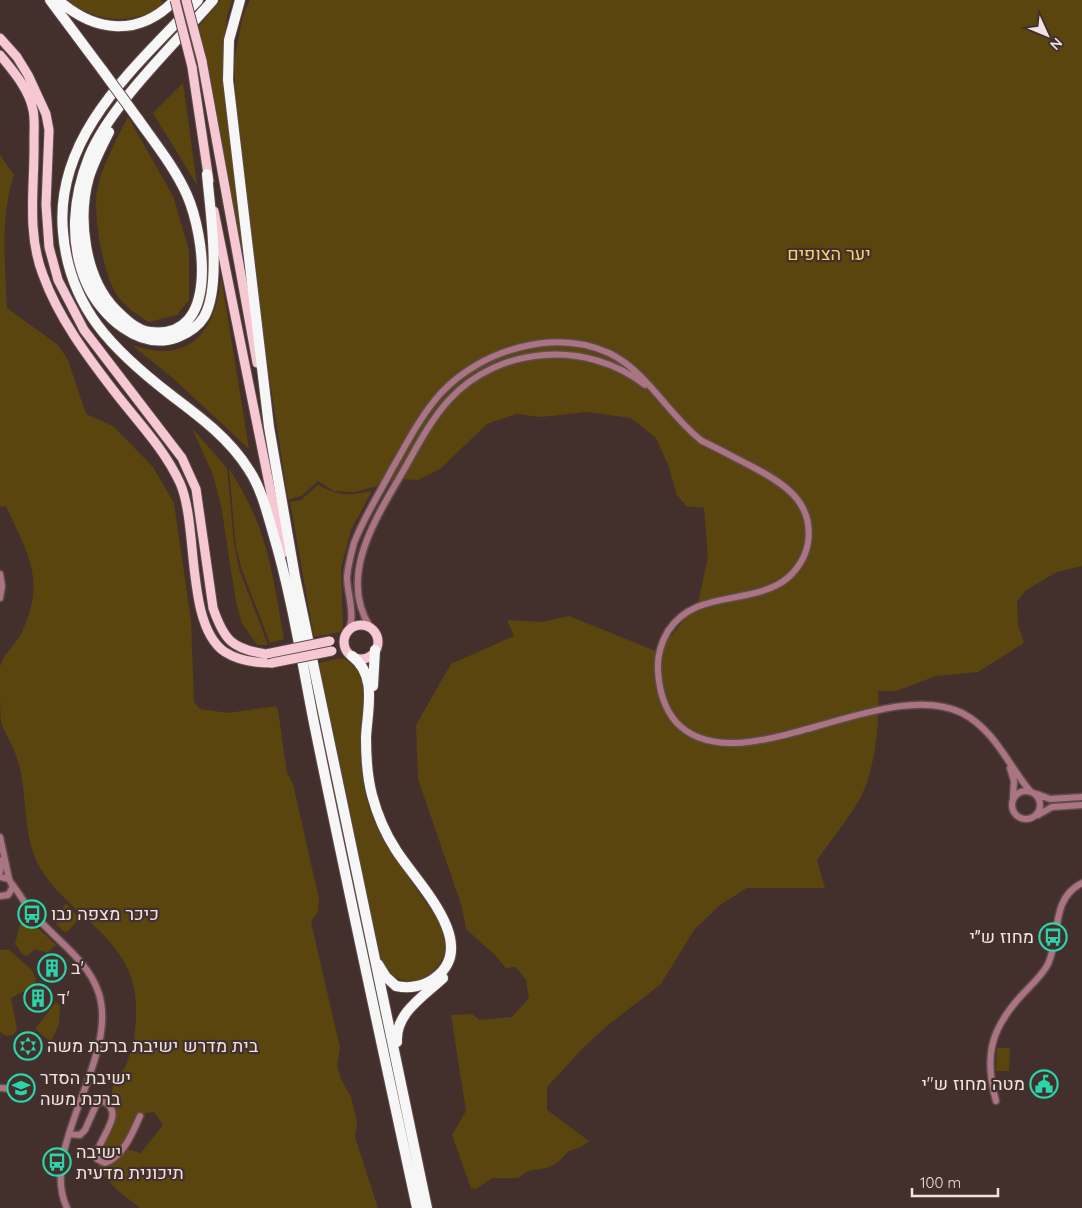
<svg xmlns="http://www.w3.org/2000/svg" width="1082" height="1208" font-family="Quicksand,Heebo,sans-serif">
<rect width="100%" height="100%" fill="#43302d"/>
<path fill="#5a450f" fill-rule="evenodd" d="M65 0H161L163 4C131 28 96 21 65 0Z
M221 0H232L227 15 224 58 252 313 199 26Z
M250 0H1082V566L1057 572 1026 590 1017 601 1018 625 1024 643 978 672 936 676 896 691H878C880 722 875 772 859 800 847 821 831 840 817 860L825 888H747L720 905 694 930 661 984 608 1025 583 1048 547 1087V1110L589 1141 581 1147 569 1151 557 1163 547 1168 528 1171 518 1178H492L476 1189 471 1188 452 1135 466 1111 451 1015 472 1014 480 1020 512 1017 529 998 526 980 516 967 506 968 495 955 466 929 462 907 418 779 416 725 451 664 514 636 507 620 542 622 569 616 658 652 698 603 708 557 704 508 686 506 677 495 668 465 656 438 631 418 587 412 541 417 516 414 487 424 440 469 418 480 401 479 355 492 334 491 318 481 301 496 288 500 262 329 236 104 234 62 243 15Z
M183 83 197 185 153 113Z
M128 117 173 196 189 250V300L177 315 149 322C137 315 125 307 117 295 103 274 93 216 97 191 102 165 116 140 128 117Z
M0 155 14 175C0 216 5 265 7 308L58 345 68 360 86 414 113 426 153 467 174 503 191 621 194 702 200 709 228 713 276 706 278 710 287 773 293 784 319 899 318 911 311 922 340 1048 337 1065 341 1079 351 1097 357 1122 355 1137 378 1208H140L117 1190 98 1168C98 1144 108 1141 115 1120 118 1110 112 1103 112 1094 112 1077 122 1075 126 1065 135 1044 138 1017 135 994 127 929 49 907 32 849 24 821 26 792 19 764 15 749 6 736 1 722 0 711 0 682 0 669 0 658 15 645 21 634 47 580 28 555 6 506L0 507ZM154 1112 163 1125 141 1153 127 1149 146 1113Z
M221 276 249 449 175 380 132 345C190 366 217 330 221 276Z
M192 428 227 468 234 543 239 569 268 645H257L242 623 236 602 221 505 213 475Z
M229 469C268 527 272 573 284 639L270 643 242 570 236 547Z
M318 485C338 496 350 496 372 491L351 530 341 568 343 628 340 632 314 637 290 502 301 500Z
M341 658C350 660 358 669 361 678 367 697 360 722 360 742 360 757 362 773 364 788 372 830 399 862 422 897 430 909 442 922 445 936 453 974 394 1008 378 950L319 663Z
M66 904 80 918 66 933 56 924 63 917 58 912Z
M28 919 56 945 47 953 35 949 27 956 22 954 15 943 20 925Z
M0 950H9L32 970 36 980 33 986 11 998 17 1029 13 1035 6 1036 0 1032Z
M56 1002 60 1006 59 1024 51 1042 35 1029Z
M997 1048H1010L1009 1071H996Z"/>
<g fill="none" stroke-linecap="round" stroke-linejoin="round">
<g stroke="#5f4c4a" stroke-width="9">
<path id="minor" d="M0 574 2 586 0 598
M370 627C339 578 373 523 398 480 414 453 428 423 449 400 499 345 588 340 645 385
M347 632C357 618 347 594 347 577 348 565 351 554 354 543 364 517 379 494 392 469 407 443 421 415 441 393 481 350 554 328 609 353 648 372 668 415 702 441 719 449 735 458 751 466 783 483 814 501 808 543 805 560 793 577 777 585 740 604 694 592 668 631 661 643 657 657 658 671 659 689 664 708 676 722 737 788 883 674 962 713 995 730 1008 765 1030 791
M1010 768 1014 781 1013 797
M1012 805a14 14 0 1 1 28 0a14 14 0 1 1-28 0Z
M1037 794 1050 799 1082 797
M1038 815 1052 807 1082 805
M0 837 9 879
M0 872 2 860
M0 877 9 879 13 887 8 895 0 896
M12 884C19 893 25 904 32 912 54 939 88 959 99 994 119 1058 38 1149 67 1208
M0 1088 14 1089 29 1084
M996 1101C984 1057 990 1030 1021 996 1030 986 1042 976 1048 964 1061 936 1050 899 1082 883
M70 1134 80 1135 85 1130 97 1103 103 1101C129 1113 93 1143 97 1159L105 1163C123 1157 133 1132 140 1116"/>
</g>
<g stroke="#5f4c4a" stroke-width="11">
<path id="major" d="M0 38 17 57 28 75 46 114 49 130 46 205 49 247 58 280 84 330 182 458 196 489 213 608C224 640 232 649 266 654
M0 55C13 71 29 89 33 110 35 119 34 130 34 140 35 184 26 232 43 275 58 317 87 356 114 391 137 421 164 448 180 483 199 526 185 625 225 652 239 661 255 663 272 663
M202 61 257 363
M192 67 209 181
M214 211 283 553
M344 642a17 17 0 1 1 34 0a17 17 0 1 1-34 0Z"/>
</g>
<g stroke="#5f4c4a" stroke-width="12">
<path id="highway" d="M50 0 103 71
M58 0C96 33 139 37 175 0
M198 0C138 65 54 134 63 232 69 308 114 351 171 395 199 416 230 439 249 470 261 488 267 512 273 533 291 593 301 656 313 718 346 881 382 1045 417 1208
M240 0 229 40 228 80 269 427 295 577 427 1208
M109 132C102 146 94 161 89 177 77 219 85 278 115 309 125 319 136 330 150 332 221 341 204 234 187 195 175 168 155 143 138 119
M207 174C210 210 222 286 204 317 198 327 188 333 178 337 139 352 100 315 86 282 69 242 73 197 89 157 110 105 176 43 213 0
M352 656C378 676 367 710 366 738 366 757 367 776 372 795 377 814 385 833 396 850 416 882 480 943 436 977 425 986 410 989 396 986L386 977 378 964
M373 686 375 650
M397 1042C395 1013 424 996 443 978"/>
</g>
<use href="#minor" stroke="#aa7483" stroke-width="6"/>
<use href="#major" stroke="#f5c8d3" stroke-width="9"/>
<use href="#highway" stroke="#f6f6f6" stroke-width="10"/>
<g stroke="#5f4c4a" stroke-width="11" stroke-linecap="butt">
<path id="major-bridge" d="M175 0 192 67
M186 0 202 61
M266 654 330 641
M272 663 332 651"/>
</g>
<g stroke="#5f4c4a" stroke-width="12" stroke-linecap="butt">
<path id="highway-bridge" d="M103 71 138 119"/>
</g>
<use href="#major-bridge" stroke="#f5c8d3" stroke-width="9"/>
<use href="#highway-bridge" stroke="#f6f6f6" stroke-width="10"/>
</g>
<defs>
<g id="bus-ring" transform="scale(1.4375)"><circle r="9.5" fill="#43302d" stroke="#2bd5ac" stroke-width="1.5"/><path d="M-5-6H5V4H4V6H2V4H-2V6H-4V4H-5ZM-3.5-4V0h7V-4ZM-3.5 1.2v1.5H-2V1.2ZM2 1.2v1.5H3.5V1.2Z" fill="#2bd5ac"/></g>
<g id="building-ring" transform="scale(1.4375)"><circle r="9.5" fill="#43302d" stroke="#2bd5ac" stroke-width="1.5"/><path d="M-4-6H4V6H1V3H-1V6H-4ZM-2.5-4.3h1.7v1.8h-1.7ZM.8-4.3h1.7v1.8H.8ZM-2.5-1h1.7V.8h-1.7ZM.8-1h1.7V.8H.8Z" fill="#2bd5ac"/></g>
<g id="synagogue-ring" transform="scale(1.4375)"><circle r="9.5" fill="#43302d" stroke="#2bd5ac" stroke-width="1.5"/><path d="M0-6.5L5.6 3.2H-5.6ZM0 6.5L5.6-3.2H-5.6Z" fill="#2bd5ac"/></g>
<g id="civic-ring" transform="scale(1.4375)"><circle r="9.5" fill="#43302d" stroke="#2bd5ac" stroke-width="1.5"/><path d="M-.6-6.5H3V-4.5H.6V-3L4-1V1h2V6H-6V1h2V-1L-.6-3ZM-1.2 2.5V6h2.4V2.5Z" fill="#2bd5ac"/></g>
<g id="school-ring" transform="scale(1.4375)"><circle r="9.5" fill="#43302d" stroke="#2bd5ac" stroke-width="1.5"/><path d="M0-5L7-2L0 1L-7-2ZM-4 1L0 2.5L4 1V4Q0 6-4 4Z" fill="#2bd5ac"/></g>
</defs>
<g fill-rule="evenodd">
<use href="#bus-ring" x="32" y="914"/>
<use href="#bus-ring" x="1053" y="937"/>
<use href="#building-ring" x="52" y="968"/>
<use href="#building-ring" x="38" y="998"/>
<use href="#synagogue-ring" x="28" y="1046"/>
<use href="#civic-ring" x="1044" y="1084"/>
<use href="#school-ring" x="21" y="1088"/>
<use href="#bus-ring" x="57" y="1162"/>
</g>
<g text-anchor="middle" stroke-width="4.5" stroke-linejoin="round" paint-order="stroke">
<g font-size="18" fill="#fad16f" stroke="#43302d">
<text x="829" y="260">יער הצופים</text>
</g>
<g font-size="18" fill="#efe2e0" stroke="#43302d" text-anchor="start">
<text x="51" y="920">כיכר מצפה נבו</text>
<text x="1034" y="943" text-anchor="end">מחוז ש״י</text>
<text x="71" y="974">ב'</text>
<text x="57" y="1004">ד'</text>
<text x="47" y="1052">בית מדרש ישיבת ברכת משה</text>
<text x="40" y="1084">ישיבת הסדר<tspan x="40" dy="21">ברכת משה</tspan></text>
<text x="1025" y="1090" text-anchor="end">מטה מחוז ש"י</text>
<text x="76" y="1158">ישיבה<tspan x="76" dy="21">תיכונית מדעית</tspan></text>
</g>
</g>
<g transform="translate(1047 35) rotate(134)" stroke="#43302d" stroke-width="4" paint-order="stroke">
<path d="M0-4L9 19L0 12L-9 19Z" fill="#efe2e0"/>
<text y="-8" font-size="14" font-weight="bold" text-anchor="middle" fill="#efe2e0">N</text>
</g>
<path d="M912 1188v8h86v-8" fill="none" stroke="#efe2e0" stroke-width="2.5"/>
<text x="920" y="1188" font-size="15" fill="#efe2e0" stroke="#43302d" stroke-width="4" paint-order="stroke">100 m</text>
</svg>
